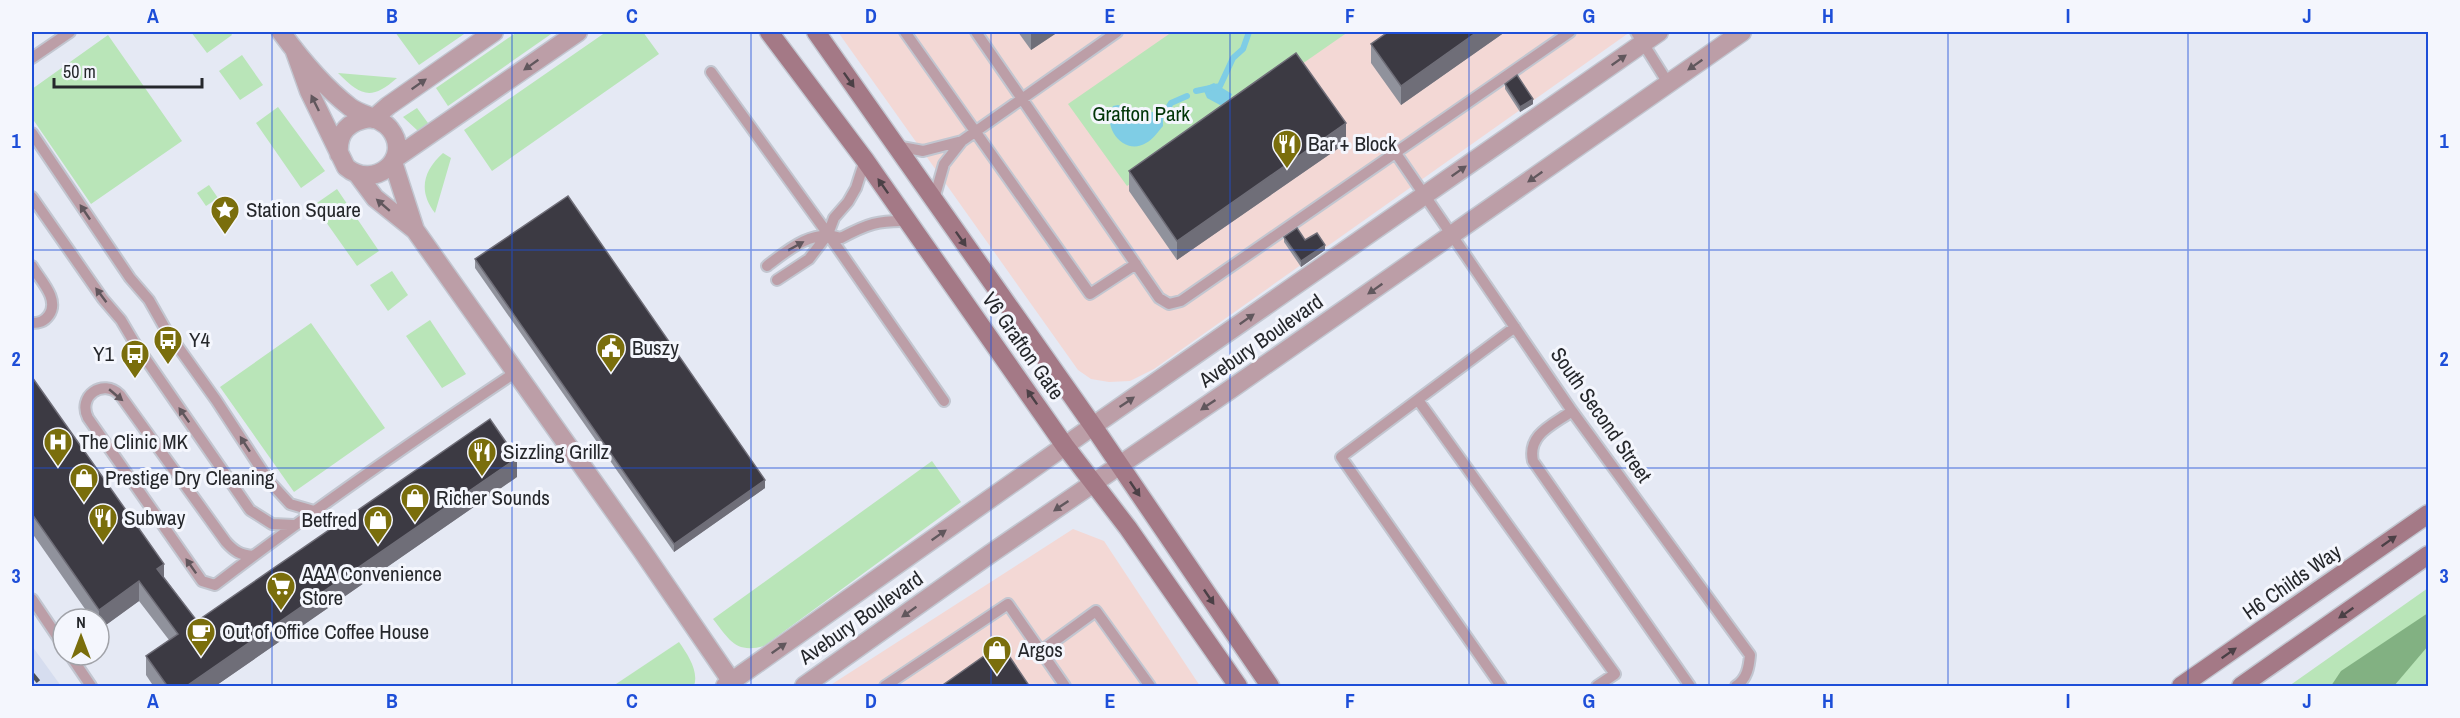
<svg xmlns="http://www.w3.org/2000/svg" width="2460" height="718" font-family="'Archivo Narrow',sans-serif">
<rect width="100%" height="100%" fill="#e5e9f4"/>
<path fill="#f3d8d5" d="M838 32H1630L1154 369 1130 381 1109 382 1091 379 1078 370Z
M1073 529 1104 541 1200 686H829Z"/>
<path fill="#d6ddef" d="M32 646 61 686H32Z"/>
<path fill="#b9e5b8" d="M191 32H230L232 35 207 53Z
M395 32H467L419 65Z
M517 32H554L448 106 436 88Z
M606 32H643L659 54 492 171 464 130Z
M1172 32H1348L1127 186 1068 104Z
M108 35 182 141 91 204 32 118V89Z
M242 55 263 85 240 100 219 71Z
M338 73 397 78C371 101 361 96 338 73Z
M278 107 325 171 301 188 256 123Z
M417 108 428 123 418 131 403 117Z
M443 153 451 158 435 213C418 191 423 171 443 153Z
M209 185 218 198 206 206 197 193Z
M337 189 379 251 357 266 314 205Z
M392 271 408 295 388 311 370 285Z
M430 320 466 374 442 388 406 336Z
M311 323 385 428 294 492 220 387Z
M932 461 961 502 764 646C735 654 729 639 713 619Z
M2428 588V686H2289Z
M679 642C688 655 699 671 694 686H613Z"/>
<path fill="#82b182" d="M2428 613V646L2394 686H2331L2341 671Z"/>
<path fill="#7fcde5" d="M1214 83 1232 94 1228 104 1220 105 1207 98 1204 91 1205 87Z
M1118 105 1128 108 1140 118C1148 112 1154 109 1163 116V126C1158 132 1152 140 1146 143 1125 156 1101 129 1113 106Z"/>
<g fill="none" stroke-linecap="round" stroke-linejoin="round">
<path stroke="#7fcde5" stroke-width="6" d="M1196 91 1220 86 1233 58 1243 49 1249 32
M1163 116 1171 103 1187 96"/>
<g stroke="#c2c6d0" stroke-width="14">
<path id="lane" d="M905 32 1090 294 1136 264
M976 32 1159 298 1169 304 1181 301 1570 32
M1636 32 1668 83
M32 58 70 32
M711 72 828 234 944 401
M32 133 130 278 149 300 166 330 216 400 269 481 290 504 314 511
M896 146 923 151 962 141 1117 32
M1395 152 1572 411 1750 655C1749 667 1747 679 1736 686
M32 197 103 299 121 320 134 342 250 510 272 524 294 525
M934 199 944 164 962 141
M32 266C40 280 60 299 49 315 44 322 39 323 32 323
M767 266C789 249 812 229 841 238 867 224 879 220 908 221
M777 280 809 259 828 234 834 218 848 202 856 188 865 160
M1418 400 1615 674 1597 686
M1572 411C1553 425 1527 434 1533 461L1690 686
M253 556C240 555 234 551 226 542L120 395C103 378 77 396 88 418L202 581 215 585C313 510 414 440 516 372
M32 599 63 645
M1041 651 1096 611 1150 686
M70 655 91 686
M885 686 1008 604 1065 686
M1501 686 1341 457 1515 327"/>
</g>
<g stroke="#c2c6d0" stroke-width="21">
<path id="street" d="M281 32C300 58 324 87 350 107 362 116 381 117 390 129 413 158 374 191 346 167L309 91 294 49
M373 119 388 106 494 32
M339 154C337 132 349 121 370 118
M394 159 578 32
M393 162 415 230
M358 175 375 198 415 230 641 549 732 682
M725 686 1093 426 1659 32
M804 686 990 554 1228 391 1742 32"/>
</g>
<g stroke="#c2c6d0" stroke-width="21">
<path id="secondary" d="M769 32 865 160 1065 446 1128 528 1238 686
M816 32 1093 426 1270 686
M2181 686 2428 514
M2241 686 2428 555"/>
</g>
<use href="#lane" stroke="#bc9ea7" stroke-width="10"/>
<use href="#street" stroke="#bc9ea7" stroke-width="18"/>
<use href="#secondary" stroke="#a47986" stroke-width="18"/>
<path stroke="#4d5055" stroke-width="4.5" stroke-dasharray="10 10" stroke-linecap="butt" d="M32 674 42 686"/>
</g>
<path fill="#90929c" d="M1018 32H1058L1031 50Z
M1505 32 1401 105 1371 63V44Z
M1505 84 1533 104 1520 112 1505 89Z
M1346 143 1177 260 1129 191V171Z
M1284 237 1325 250 1301 267 1284 242Z
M475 259 765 488 674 552 475 268Z
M32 377 164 577 197 621 517 477 214 687H154L146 675V656L169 640 139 601 99 630V619H92L32 533Z"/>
<path fill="#6f6e78" d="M1031 32H1058L1031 50Z
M1477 32H1505L1401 105V86Z
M1533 99V104L1520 112V107Z
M1346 123V143L1177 260V241Z
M1325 245V250L1301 267V261Z
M517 458V477L214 687H185Z
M765 480V488L674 552V544Z
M164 564V584L157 569Z
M139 581V601L99 630V610Z"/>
<path fill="#3c3a43" stroke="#6f6e78" stroke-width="1.5" d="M1388 32H1477L1401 86 1371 44Z
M1296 53 1346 123 1177 241 1129 171Z
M1517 75 1533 99 1520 107 1505 84Z
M568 196 765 480 674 544 475 259Z
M1297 228 1305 240 1317 233 1325 245 1301 261 1284 237Z
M32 377 164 564 157 569 197 621 490 419 517 458 185 687H168L146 656 178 634 139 581 99 610 32 514Z
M1001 644 1030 687H940Z"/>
<defs><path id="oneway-solid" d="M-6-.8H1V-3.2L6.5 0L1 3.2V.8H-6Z" transform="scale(1.5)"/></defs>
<g fill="#61575d">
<use href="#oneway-solid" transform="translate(1619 60) rotate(-35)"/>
<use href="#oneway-solid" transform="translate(531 65) rotate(145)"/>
<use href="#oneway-solid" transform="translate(1695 65) rotate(145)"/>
<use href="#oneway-solid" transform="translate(419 84) rotate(-35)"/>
<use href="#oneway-solid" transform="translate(315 103) rotate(-116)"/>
<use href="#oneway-solid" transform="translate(1459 171) rotate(-35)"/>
<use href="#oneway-solid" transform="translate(1535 177) rotate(145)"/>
<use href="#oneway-solid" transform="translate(383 205) rotate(-139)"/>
<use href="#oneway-solid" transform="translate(85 212) rotate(-124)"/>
<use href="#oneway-solid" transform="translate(796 246) rotate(-29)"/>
<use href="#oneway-solid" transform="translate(1375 289) rotate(145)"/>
<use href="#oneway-solid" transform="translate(101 295) rotate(-127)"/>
<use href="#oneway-solid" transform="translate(1247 319) rotate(-35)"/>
<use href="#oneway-solid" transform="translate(116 395) rotate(40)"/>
<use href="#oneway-solid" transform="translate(1127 402) rotate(-34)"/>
<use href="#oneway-solid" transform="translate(1208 405) rotate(146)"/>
<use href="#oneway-solid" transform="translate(184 415) rotate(-125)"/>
<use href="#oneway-solid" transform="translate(245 444) rotate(-123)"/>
<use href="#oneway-solid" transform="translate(1061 506) rotate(146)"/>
<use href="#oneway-solid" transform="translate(939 535) rotate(-35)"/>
<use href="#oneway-solid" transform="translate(191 566) rotate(-125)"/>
<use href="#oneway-solid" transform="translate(909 612) rotate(145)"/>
<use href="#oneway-solid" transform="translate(779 648) rotate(-35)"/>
</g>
<g fill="#4b4046">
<use href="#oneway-solid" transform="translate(849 80) rotate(55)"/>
<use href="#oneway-solid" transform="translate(883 186) rotate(-125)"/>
<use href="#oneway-solid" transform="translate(961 239) rotate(55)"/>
<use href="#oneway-solid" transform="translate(1032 397) rotate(-125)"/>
<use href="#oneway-solid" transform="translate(1135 489) rotate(56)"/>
<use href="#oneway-solid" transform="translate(2389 541) rotate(-35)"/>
<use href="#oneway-solid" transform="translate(1209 597) rotate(56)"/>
<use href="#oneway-solid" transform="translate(2346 613) rotate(145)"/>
<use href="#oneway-solid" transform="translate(2229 653) rotate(-35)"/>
</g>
<path fill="none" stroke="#1d4ed8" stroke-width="1.5" stroke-opacity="0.55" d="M272 32V686M512 32V686M751 32V686M991 32V686M1230 32V686M1469 32V686M1709 32V686M1948 32V686M2188 32V686M32 250H2428M32 468H2428"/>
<defs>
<g id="restaurant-pin" transform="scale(1.5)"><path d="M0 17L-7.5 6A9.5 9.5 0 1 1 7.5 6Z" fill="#7a6e0c" stroke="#f4f6fd"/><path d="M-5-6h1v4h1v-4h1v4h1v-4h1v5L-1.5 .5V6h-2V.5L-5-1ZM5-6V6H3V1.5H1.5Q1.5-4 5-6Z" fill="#fff"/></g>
<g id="sight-pin" transform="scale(1.5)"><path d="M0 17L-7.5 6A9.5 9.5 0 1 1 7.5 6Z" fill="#7a6e0c" stroke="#f4f6fd"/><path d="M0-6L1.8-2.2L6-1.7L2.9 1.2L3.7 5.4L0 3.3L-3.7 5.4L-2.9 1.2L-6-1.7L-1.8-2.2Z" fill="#fff"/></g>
<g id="bus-pin" transform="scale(1.5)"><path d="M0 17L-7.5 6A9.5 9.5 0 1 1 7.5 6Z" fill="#7a6e0c" stroke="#f4f6fd"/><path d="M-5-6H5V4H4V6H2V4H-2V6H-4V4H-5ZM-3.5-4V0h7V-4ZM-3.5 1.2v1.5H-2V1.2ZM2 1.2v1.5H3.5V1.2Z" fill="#fff"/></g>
<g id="civic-pin" transform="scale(1.5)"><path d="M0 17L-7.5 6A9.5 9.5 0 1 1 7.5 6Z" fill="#7a6e0c" stroke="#f4f6fd"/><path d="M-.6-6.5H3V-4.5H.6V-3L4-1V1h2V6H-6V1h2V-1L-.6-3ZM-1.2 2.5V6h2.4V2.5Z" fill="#fff"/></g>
<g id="hospital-pin" transform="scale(1.5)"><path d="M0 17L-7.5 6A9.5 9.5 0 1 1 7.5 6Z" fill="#7a6e0c" stroke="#f4f6fd"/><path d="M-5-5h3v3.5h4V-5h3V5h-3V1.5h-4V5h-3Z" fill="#fff"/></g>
<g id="shop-pin" transform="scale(1.5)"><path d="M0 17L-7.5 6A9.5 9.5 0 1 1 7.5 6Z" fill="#7a6e0c" stroke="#f4f6fd"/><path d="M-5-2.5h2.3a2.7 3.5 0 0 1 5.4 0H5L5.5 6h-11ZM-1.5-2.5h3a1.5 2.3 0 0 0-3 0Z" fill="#fff"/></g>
<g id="supermarket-pin" transform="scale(1.5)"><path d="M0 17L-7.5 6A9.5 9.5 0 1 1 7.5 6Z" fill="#7a6e0c" stroke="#f4f6fd"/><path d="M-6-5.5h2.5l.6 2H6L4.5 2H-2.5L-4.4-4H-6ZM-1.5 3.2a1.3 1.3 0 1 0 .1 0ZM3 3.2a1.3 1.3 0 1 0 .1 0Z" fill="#fff"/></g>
<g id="cafe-pin" transform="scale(1.5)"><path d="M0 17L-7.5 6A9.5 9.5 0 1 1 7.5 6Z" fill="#7a6e0c" stroke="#f4f6fd"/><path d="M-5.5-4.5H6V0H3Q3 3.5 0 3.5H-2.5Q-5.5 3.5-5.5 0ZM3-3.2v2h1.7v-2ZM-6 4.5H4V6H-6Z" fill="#fff"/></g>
</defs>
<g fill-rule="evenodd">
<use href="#restaurant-pin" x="1287" y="144"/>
<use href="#sight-pin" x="225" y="210"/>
<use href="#bus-pin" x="168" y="340"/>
<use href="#civic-pin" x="611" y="348"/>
<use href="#bus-pin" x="135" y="354"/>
<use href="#hospital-pin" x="58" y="442"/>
<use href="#restaurant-pin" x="482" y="452"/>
<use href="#shop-pin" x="84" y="478"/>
<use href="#shop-pin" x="415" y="498"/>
<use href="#restaurant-pin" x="103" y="518"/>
<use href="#shop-pin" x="378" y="520"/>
<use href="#supermarket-pin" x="281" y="586"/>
<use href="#cafe-pin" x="201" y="632"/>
<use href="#shop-pin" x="997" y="650"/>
</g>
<g text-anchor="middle" stroke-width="6" stroke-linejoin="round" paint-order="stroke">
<g font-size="21" fill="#013507" stroke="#f4f6fd">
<text x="1141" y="121">Grafton Park</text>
</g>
<g font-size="21" fill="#25272b" stroke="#f4f6fd" text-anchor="start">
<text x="1308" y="151">Bar + Block</text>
<text x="246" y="217">Station Square</text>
<text x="189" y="347">Y4</text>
<text x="632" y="355">Buszy</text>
<text x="114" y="361" text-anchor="end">Y1</text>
<text x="79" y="449">The Clinic MK</text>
<text x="503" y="459">Sizzling Grillz</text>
<text x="105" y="485">Prestige Dry Cleaning</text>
<text x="436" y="505">Richer Sounds</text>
<text x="124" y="525">Subway</text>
<text x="357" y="527" text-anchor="end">Betfred</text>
<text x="302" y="581">AAA Convenience<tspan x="302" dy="24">Store</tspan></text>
<text x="222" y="639">Out of Office Coffee House</text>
<text x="1018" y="657">Argos</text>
</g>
<g font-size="21" fill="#25272b" stroke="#f4f6fd">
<text transform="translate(1261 341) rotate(-35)" y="7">Avebury Boulevard</text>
<text transform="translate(1023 346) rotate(55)" y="7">V6 Grafton Gate</text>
<text transform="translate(1601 415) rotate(55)" y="7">South Second Street</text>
<text transform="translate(2292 582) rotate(-35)" y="7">H6 Childs Way</text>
<text transform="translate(861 618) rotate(-35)" y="7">Avebury Boulevard</text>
</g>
</g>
<rect width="2460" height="718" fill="none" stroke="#f4f6fd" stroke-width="66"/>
<g transform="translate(81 637)"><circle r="28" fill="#f4f6fd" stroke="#a1a3a9" stroke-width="1.5"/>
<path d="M0-4.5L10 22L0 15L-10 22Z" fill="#7a6e0c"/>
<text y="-9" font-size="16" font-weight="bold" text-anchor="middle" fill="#25272b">N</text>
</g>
<path d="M54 78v9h148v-9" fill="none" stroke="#25272b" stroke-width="3"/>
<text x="63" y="78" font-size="18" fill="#25272b" stroke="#f4f6fd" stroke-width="4.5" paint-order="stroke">50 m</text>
<rect x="33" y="33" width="2394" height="652" fill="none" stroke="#1d4ed8" stroke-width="2"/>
<g font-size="20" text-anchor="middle" font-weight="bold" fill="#1d4ed8">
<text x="153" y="23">A</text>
<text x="392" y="23">B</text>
<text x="632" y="23">C</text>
<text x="871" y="23">D</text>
<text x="1110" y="23">E</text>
<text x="1350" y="23">F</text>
<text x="1589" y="23">G</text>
<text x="1828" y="23">H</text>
<text x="2068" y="23">I</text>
<text x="2307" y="23">J</text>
<text x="16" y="148">1</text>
<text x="2444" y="148">1</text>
<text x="16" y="366">2</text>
<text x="2444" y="366">2</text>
<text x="16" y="583">3</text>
<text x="2444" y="583">3</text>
<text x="153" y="708">A</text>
<text x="392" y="708">B</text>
<text x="632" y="708">C</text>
<text x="871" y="708">D</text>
<text x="1110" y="708">E</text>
<text x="1350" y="708">F</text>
<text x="1589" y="708">G</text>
<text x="1828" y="708">H</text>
<text x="2068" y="708">I</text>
<text x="2307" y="708">J</text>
</g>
</svg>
